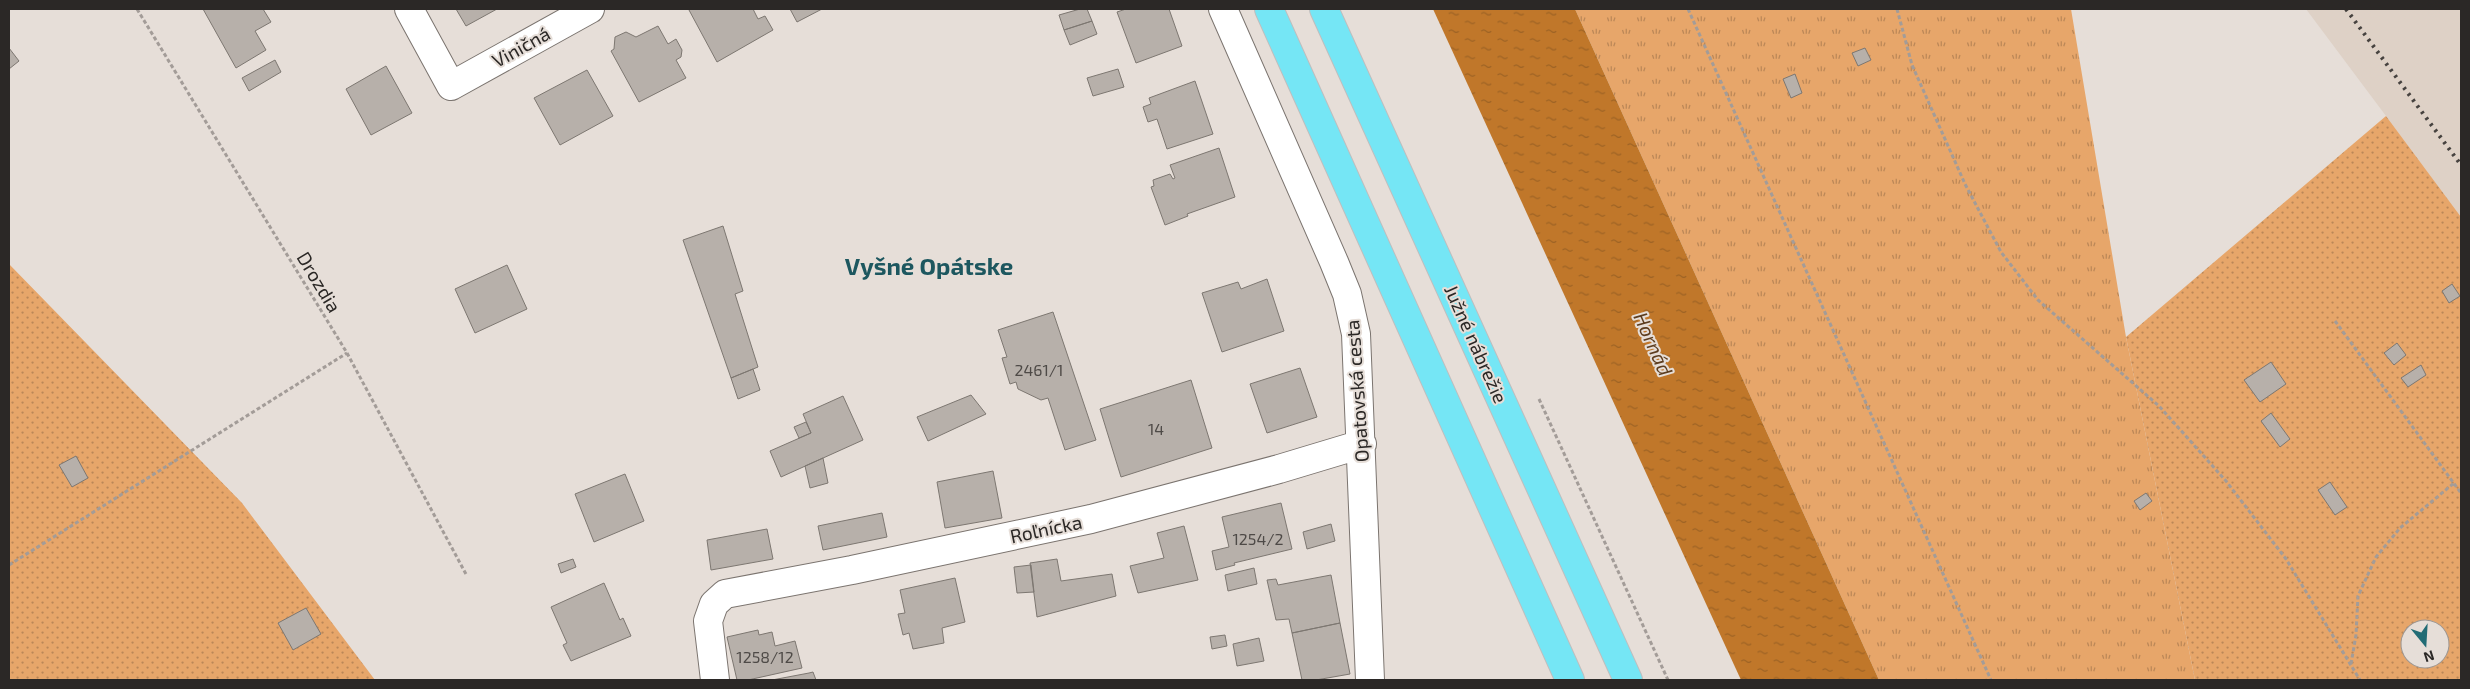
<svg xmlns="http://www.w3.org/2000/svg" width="2470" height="689" font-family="'Exo 2',sans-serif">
<defs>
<pattern id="grass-tufts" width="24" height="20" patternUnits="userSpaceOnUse" patternTransform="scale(1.25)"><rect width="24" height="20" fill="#e7a66a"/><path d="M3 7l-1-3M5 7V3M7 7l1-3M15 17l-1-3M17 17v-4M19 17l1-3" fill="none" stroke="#bb8757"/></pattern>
<pattern id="garden-dots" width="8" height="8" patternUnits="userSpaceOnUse" patternTransform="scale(1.25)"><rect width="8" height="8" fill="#e7a66a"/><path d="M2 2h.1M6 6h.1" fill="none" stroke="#bb8757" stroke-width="1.8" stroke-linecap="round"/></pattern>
<pattern id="water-ripples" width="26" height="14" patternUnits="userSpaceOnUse" patternTransform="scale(1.25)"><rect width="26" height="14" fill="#c0772a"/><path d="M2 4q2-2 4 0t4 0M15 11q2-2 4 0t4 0" fill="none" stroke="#9c6224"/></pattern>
</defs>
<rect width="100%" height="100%" fill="#e6ded8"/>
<path fill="#ded1c6" d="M2306 9H2461V217L2386 116Z"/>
<path fill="url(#grass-tufts)" d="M1575 9H2071L2126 337 2195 680H1879Z"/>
<path fill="url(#garden-dots)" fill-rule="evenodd" d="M2386 116 2461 217V680H2195L2126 337ZM2410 629H2440V659H2410Z
M9 264 242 503 375 680H9Z"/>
<path fill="url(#water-ripples)" d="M1433 9H1575L1879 680H1741Z"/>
<path fill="#b7b0aa" stroke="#7d7771" d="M203 9H263L271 22 255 31 266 50 236 68Z
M456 9H497L466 26Z
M690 9H753L758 19 765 16 773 30 717 62 689 10Z
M790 9H822L797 22Z
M1080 9H1087L1092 21 1064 30 1059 15Z
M1126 9H1169L1182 46 1136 63 1117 12Z
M1092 21 1097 34 1070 45 1064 30Z
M658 26 668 44 676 39 682 50 681 57 676 60 686 78 639 102 611 51 614 49 615 37 626 32 636 37Z
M9 48 19 61 9 69Z
M1865 48 1871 60 1858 66 1852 53Z
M275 60 281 72 249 91 242 78Z
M386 66 412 113 371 135 346 89Z
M1118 69 1124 87 1093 96 1087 78Z
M587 70 613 116 560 145 534 98Z
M1795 74 1802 93 1791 98 1783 79Z
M1195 81 1213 134 1167 149 1157 119 1148 122 1143 107 1151 104 1149 98Z
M1219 148 1235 197 1187 214 1188 216 1165 225 1151 187 1154 186 1153 180 1170 174 1173 179 1175 178 1170 165Z
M723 226 743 291 735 294 758 367 731 378 683 240Z
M507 265 527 309 475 333 455 289Z
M1267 279 1284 331 1222 352 1202 293 1238 282 1241 289Z
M2452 284 2460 296 2449 303 2442 291Z
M1053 312 1096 440 1065 450 1048 398 1041 400 1018 389 1016 382 1010 384 1002 358 1007 357 998 330Z
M2397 343 2406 355 2394 365 2384 353Z
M2271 362 2286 384 2260 402 2244 380Z
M2421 365 2426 375 2408 387 2401 378Z
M1300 368 1317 417 1267 433 1250 384Z
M753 369 760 390 738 399 731 378Z
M1191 380 1212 448 1121 477 1100 409Z
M971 395 986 414 928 441 917 417Z
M843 396 863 440 781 477 770 451 811 433 803 414Z
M2271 413 2290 439 2280 447 2261 421Z
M806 422 811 433 799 438 794 427Z
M76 456 88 478 72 487 59 465Z
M823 458 828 483 810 488 805 466Z
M993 471 1002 518 945 528 937 482Z
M625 474 644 521 594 542 575 494Z
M2330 482 2347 507 2335 515 2318 490Z
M2146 493 2152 501 2140 510 2134 501Z
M1281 503 1292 549 1234 563 1235 565 1216 570 1212 551 1229 547 1222 517Z
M882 513 887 537 823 550 818 526Z
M1331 524 1335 541 1307 549 1303 532Z
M1184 526 1198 580 1138 593 1130 566 1164 558 1157 533Z
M767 529 773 559 711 570 707 540Z
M573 559 576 567 561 573 558 564Z
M1057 559 1061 581 1112 574 1116 596 1037 617 1030 563Z
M1031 565 1034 592 1017 593 1014 567Z
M1254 568 1257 584 1228 591 1225 575Z
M1331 575 1340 623 1292 633 1289 619 1276 620 1267 580 1276 579 1278 585Z
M955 578 965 622 942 628 944 643 913 649 909 633 903 635 898 614 905 613 900 590Z
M604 583 620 620 623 618 631 636 571 661 563 645 567 643 551 607Z
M306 608 321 634 293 650 278 623Z
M1340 623 1350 674 1316 680H1302L1292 633Z
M758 630 759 635 772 632 775 646 795 641 802 668 748 680H737L727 637Z
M1225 635 1227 646 1212 649 1210 637Z
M1259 638 1264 661 1237 666 1233 644Z
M813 672 816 680H772L809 673Z"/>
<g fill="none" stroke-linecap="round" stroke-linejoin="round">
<g stroke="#7b746f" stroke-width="30">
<path id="minor" d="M409 9 451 86 590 9
M1223 9 1334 262 1347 294 1356 334 1370 680
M715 680 708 621 714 604 725 594 852 570 1091 519 1279 469 1362 444"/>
</g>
<g stroke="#bfbebe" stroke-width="30">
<path id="highway" d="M1269 9 1570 680
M1324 9 1628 680"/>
</g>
<path stroke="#a39c98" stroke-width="3" stroke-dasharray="4 2.5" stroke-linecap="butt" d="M137 9 347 353 467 576
M1688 9 1991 680
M1897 9 1912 65 1965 184 2001 252 2038 300 2159 406 2226 481 2286 559 2360 680
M2335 321 2461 493
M1539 399 1668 680
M9 565 347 353
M2351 664 2356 635 2358 596 2376 557 2400 528 2454 483"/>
<use href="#minor" stroke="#fff" stroke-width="28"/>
<use href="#highway" stroke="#75e6f5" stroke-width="28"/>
<path stroke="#46423f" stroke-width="4" stroke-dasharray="2.5 5" stroke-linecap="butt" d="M2346 9 2461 165"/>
</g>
<g text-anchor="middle" stroke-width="4" stroke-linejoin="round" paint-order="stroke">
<g font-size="16" fill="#4e4a47">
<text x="1039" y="376">2461/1</text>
<text x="1156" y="435">14</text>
<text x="1258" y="545">1254/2</text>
<text x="765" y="663">1258/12</text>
</g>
<g font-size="19" fill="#2b2826" stroke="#e6ded8">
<text transform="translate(521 47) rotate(-29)" y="7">Viničná</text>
<text transform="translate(319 282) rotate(59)" y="7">Drozdia</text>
<text transform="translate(1476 344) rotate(66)" y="7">Južné nábrežie</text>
<text transform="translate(1357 391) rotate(-94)" y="7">Opatovská cesta</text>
<text transform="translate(1046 529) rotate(-12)" y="7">Roľnícka</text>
</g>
<g font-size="20" font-style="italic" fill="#5d3d1f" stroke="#e6ded8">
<text transform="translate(1653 344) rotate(66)" y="7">Hornád</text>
</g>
<g font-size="24" font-weight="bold" fill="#1d575f" stroke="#e6ded8">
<text x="929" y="275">Vyšné Opátske</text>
</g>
</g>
<rect width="2470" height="689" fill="none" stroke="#2b2826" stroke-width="20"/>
<g transform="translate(2425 644) rotate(162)"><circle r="24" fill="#e6ded8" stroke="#9b9591"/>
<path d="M0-4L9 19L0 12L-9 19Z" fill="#226c75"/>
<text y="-8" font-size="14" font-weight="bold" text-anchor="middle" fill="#2b2826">N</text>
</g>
</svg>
